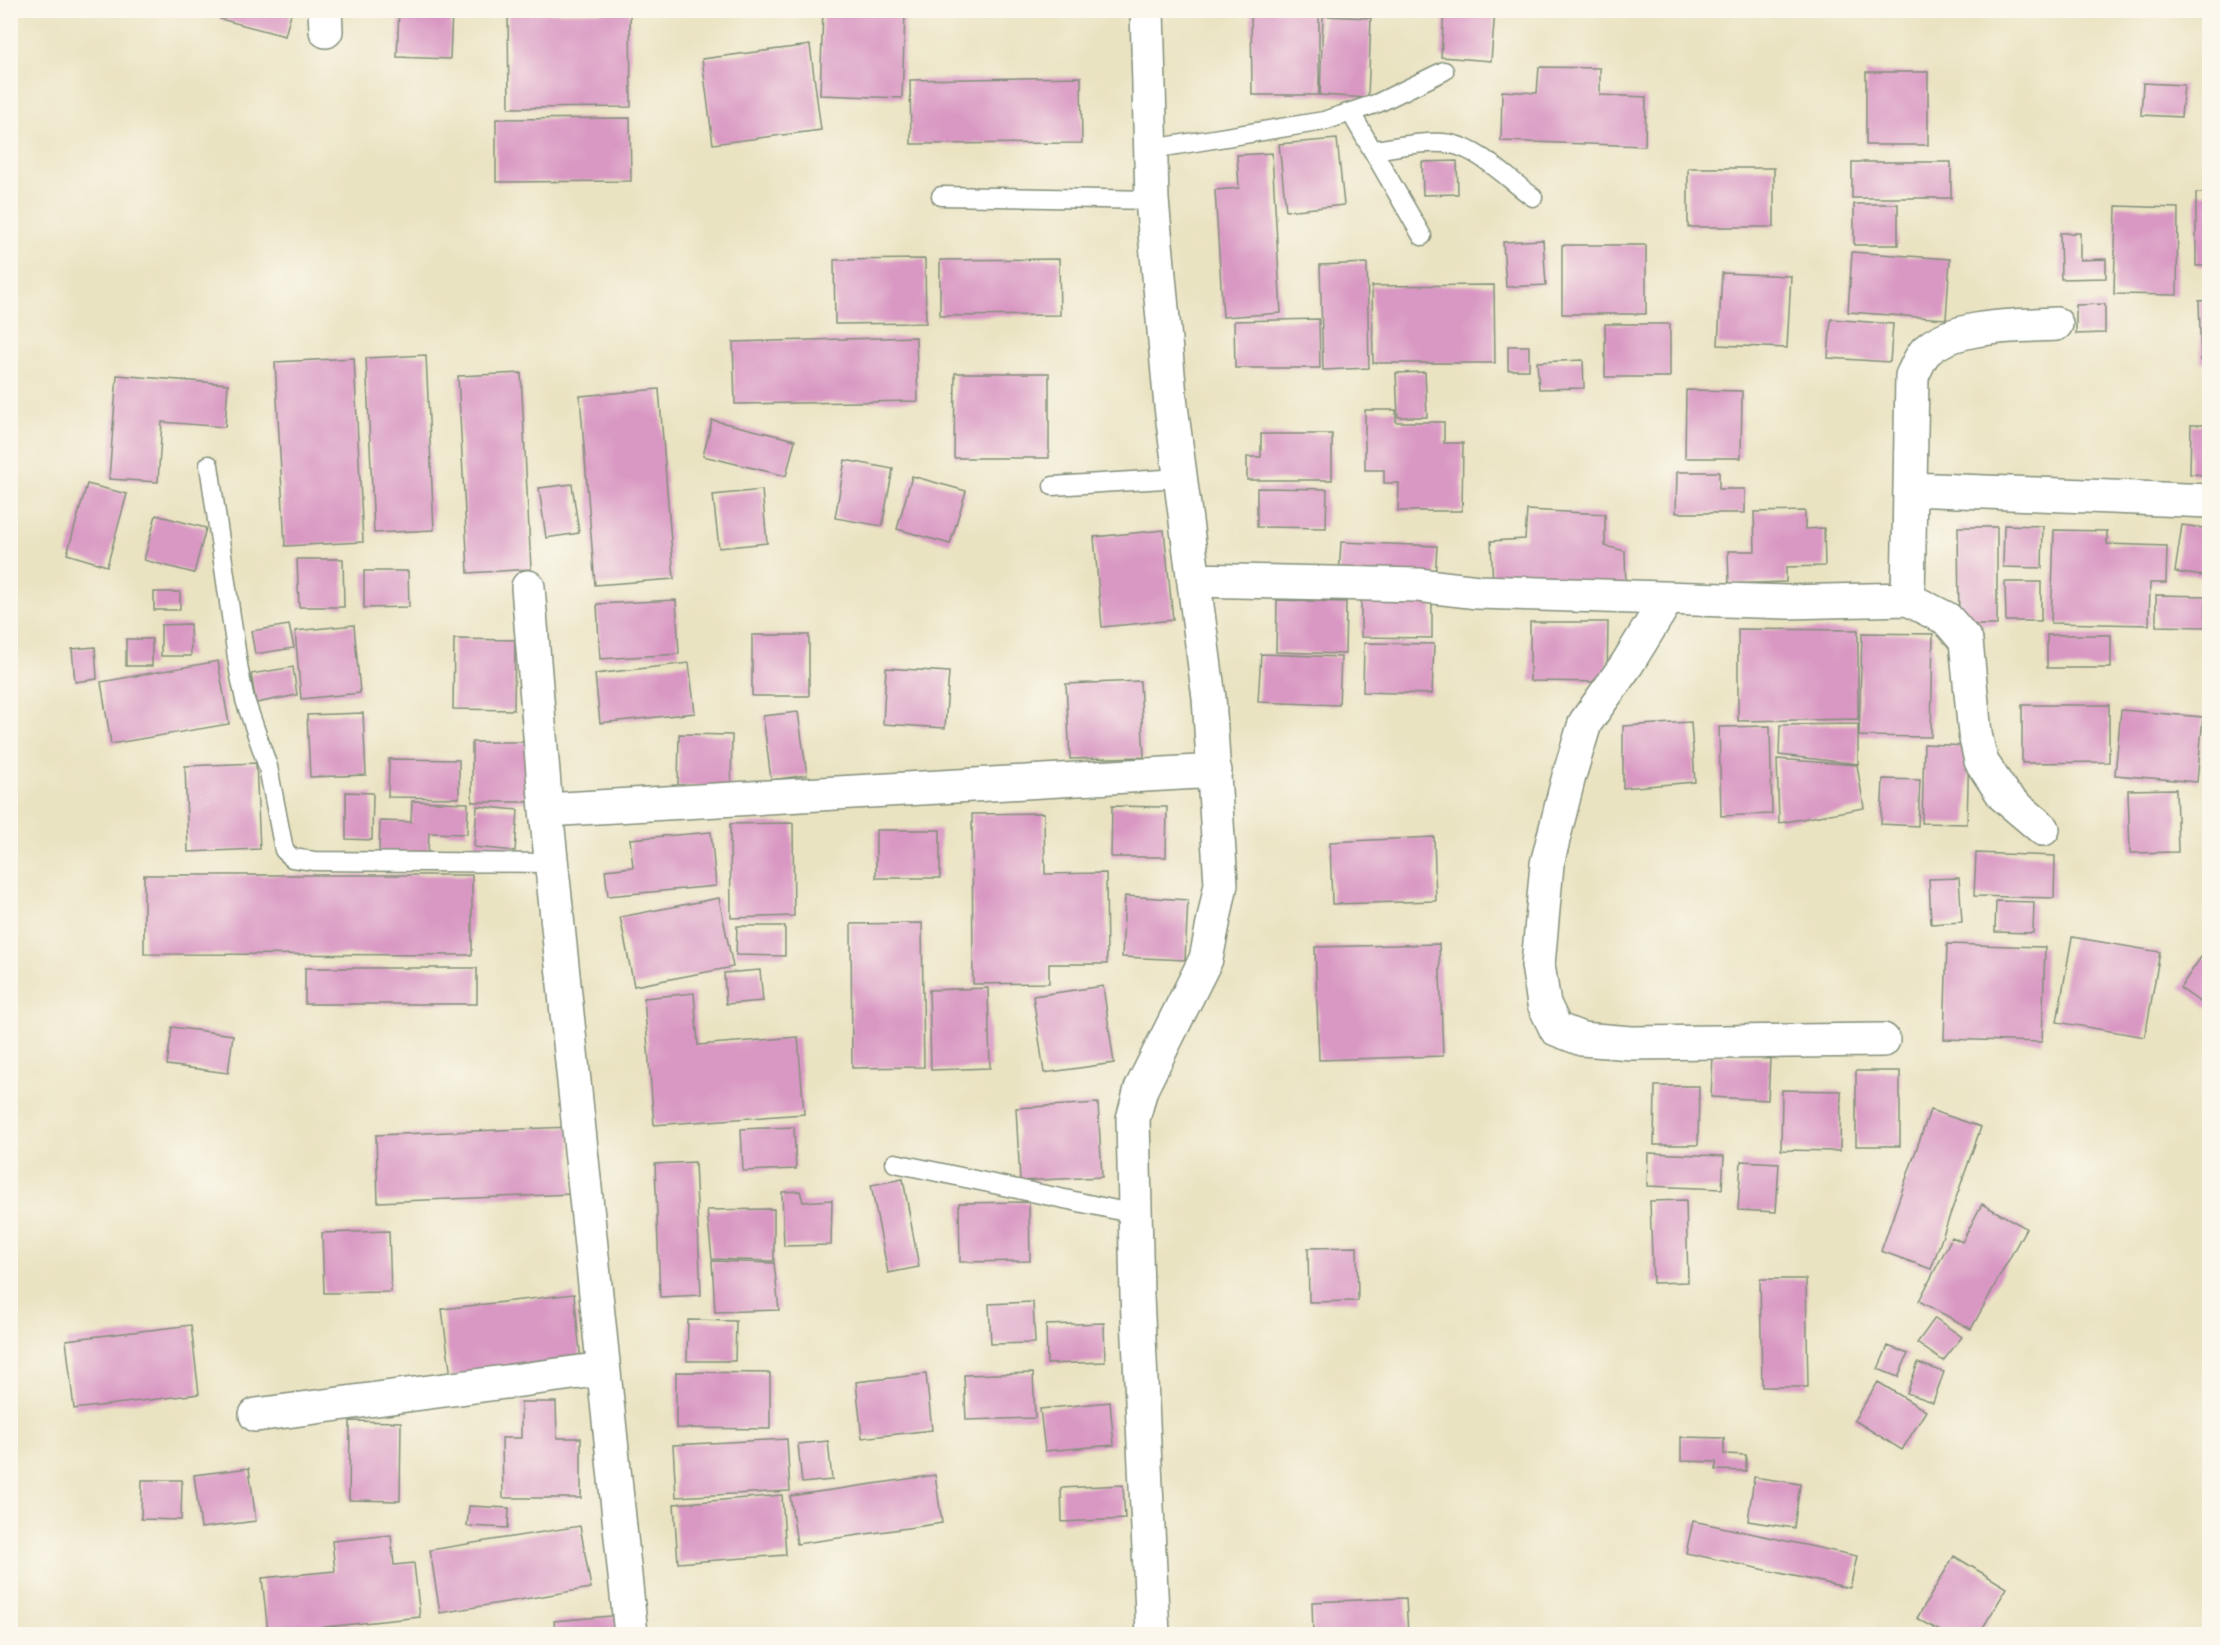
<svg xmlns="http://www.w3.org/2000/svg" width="2220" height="1645" font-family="Delius,sans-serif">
<rect width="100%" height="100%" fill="#fbf7ec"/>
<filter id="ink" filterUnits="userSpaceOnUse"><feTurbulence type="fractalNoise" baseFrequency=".0167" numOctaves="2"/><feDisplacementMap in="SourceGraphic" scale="12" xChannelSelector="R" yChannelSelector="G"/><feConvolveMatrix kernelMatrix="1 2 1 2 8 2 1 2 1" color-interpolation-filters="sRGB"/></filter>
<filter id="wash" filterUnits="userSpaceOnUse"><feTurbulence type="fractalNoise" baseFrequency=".008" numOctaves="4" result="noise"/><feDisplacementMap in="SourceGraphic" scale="24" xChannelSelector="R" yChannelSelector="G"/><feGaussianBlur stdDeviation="1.35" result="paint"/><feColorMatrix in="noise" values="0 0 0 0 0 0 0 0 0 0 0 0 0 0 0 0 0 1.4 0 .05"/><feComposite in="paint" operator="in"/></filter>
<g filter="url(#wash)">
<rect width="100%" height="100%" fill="#eae3c2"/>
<g id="blocks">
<path fill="#d998c3" d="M222 10H292L285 36 220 19Z
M399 10H452L450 59 397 57Z
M823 10 905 13 902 98 820 95Z
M1251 10H1319V95H1252Z
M1444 10H1495L1491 61 1441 57Z
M630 12 631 107 509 108 508 13Z
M1323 16 1371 18 1368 98 1320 95Z
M810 45 821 130 713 144 702 59Z
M1539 67 1600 68V95L1646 97 1645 146 1501 141 1502 91 1537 93Z
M1866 72H1928V145H1866Z
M1081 77 1082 143 911 144 910 80Z
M2143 83 2184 85 2181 117 2141 115Z
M630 118 631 181 496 182V119Z
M1337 139 1344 205 1286 211 1279 144Z
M1272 153 1281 313 1223 317 1215 190 1239 188 1237 155Z
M1457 161 1458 194 1423 195 1422 162Z
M1852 162H1951V198H1852Z
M1688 168H1774V227H1688Z
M2196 193H2210V266H2196Z
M1854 204H1898V245H1854Z
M2116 206 2178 208 2177 295 2114 294Z
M2060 233H2080V260L2106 259V278L2061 279Z
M1543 240 1546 285 1506 287 1503 242Z
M1562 245H1646V314H1562Z
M1852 252 1950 259 1946 319 1848 312Z
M925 259 926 323 835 324 834 260Z
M1059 259 1060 315 940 316V260Z
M1367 263 1369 368 1323 370 1320 265Z
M1722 273 1791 276 1787 348 1718 345Z
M1494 285 1495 363H1373L1372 286Z
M2210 300V362H2201L2199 301Z
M2105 304V333L2076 334V305Z
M1319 319 1320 368H1235L1234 321Z
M1831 319 1893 324 1890 362 1828 358Z
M1605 324H1670V377H1605Z
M916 337 918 401 735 404 733 342Z
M1508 346H1529V370H1508Z
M426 355 434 530 374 533 366 358Z
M354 358 363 542 285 546 275 362Z
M1583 360 1584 388 1539 389 1537 362Z
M1425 372 1427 417H1398L1396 373Z
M521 373 531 569 468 573 458 376Z
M955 373H1049V458H954Z
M117 375 228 384 225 427 162 422 158 482 109 479Z
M659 389 674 579 595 585 580 396Z
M1686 390 1742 391 1741 458H1685Z
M1365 410H1396V422H1444V443H1463L1462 511H1398L1399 483H1384V470H1365Z
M712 420 795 440 786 476 703 456Z
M2191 425H2210V475L2190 474Z
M1261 434H1332V480H1247V457H1261Z
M845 460 893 469 882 526 835 518Z
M1677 472H1719V489H1745V513H1676Z
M912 476 966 491 950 544 897 529Z
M87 484 127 494 107 566 67 554Z
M572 484 579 533 546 538 539 488Z
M1257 488 1327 489 1326 528 1257 527Z
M762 490 767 543 719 548 713 495Z
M1527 510 1605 514V546L1625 551 1626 589 1493 587 1491 541 1525 539Z
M1805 511V529L1824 528 1825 566 1786 567V582L1729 584 1728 551H1755L1754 512Z
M156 515 206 528 194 573 144 560Z
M2004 525 2043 526 2042 568 2003 567Z
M2182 525 2210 529V577L2175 572Z
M1958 527H1997V625H1959Z
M1164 530 1173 620 1102 627 1094 537Z
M2054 530 2107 531V544L2167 546 2166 583H2150L2149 625 2051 623Z
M1341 542 1437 546 1435 579 1339 575Z
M297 559H343L344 607H299Z
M364 571H408L409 607 364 608Z
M2005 582H2041V621H2006Z
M154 592H180V610H154Z
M1361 595 1432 596V638L1361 637Z
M2156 595 2206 596 2205 627 2156 626Z
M676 600 679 654 600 659 597 604Z
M1277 600 1346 602 1345 654 1276 652Z
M1530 622H1608L1607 682 1530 681Z
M190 624 191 656H161V625Z
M289 625 294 648 255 654 251 631Z
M354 625 360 693 301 699 295 631Z
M1738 629 1858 630V719L1738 721Z
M1862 633 1933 634 1931 737 1859 736Z
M752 635H809V696H752Z
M2047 635H2111V668H2047Z
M126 639H152V666H126Z
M454 639 515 640 514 710 453 709Z
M1364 643 1434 644 1432 694 1363 692Z
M95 647 97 679 75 682 72 649Z
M1261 654 1341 657 1339 705 1258 702Z
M218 661 229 724 111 744 101 682Z
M689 663 695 713 600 723 595 674Z
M293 667 297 695 256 703 251 674Z
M886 668 949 672 945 728 883 724Z
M1140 681 1144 757 1070 759 1066 684Z
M2022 705H2109V762L2022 763Z
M2121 710 2203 717 2197 782 2115 775Z
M798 712 807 775 771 780 763 716Z
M363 713 366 775 310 777 307 715Z
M1691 722 1695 782 1623 788V726Z
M1858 724V764L1779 755 1780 725Z
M1770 726 1772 814 1721 816 1719 727Z
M679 734 732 735 731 788 678 786Z
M472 742H531V802H472Z
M1924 744 1969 746 1967 824 1922 823Z
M389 759 459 760V798L388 797Z
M1777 759 1857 765 1864 808 1779 823Z
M256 763 260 849 188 852 185 766Z
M1883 779 1920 780 1918 826 1881 824Z
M2176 789 2178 852 2130 853 2128 790Z
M346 792 373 793 372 840 346 839Z
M412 801 468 803 467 834 429 833 428 853 379 852 380 821 411 822Z
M477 806 518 810 515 851 474 847Z
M1112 806 1167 807 1166 857H1111Z
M1044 813 1045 874 1106 873 1107 964H1049V983L973 984 972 814Z
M793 823 794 916 731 918 730 824Z
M876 830H940V878H876Z
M711 832 716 886 608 896 605 870 633 867 630 839Z
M1434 837 1436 901 1332 904 1330 842Z
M1976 853 2055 856 2054 898 1974 896Z
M144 875H472V955L144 954Z
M1959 878 1962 922 1931 924 1929 879Z
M1125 896 1188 900 1185 960 1122 957Z
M719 898 733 967 634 986 620 917Z
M1996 901 2034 902 2033 933 1995 932Z
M922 923 924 1067 852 1068 851 924Z
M737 926H785V956L736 955Z
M2072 937 2160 952 2145 1037 2057 1022Z
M1439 944 1443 1056 1319 1060 1315 947Z
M1947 944 2045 947 2042 1042 1944 1039Z
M2201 957 2210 963V1009L2180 988Z
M305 968H477V1004H305Z
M760 970 763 1001 726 1004 724 973Z
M1103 986 1114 1063 1044 1073 1033 996Z
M988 988 990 1068 931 1070 929 990Z
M694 993 698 1045 798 1037 804 1114 654 1125 644 998Z
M172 1027 233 1035 228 1073 167 1065Z
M1713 1055 1770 1058 1768 1100 1711 1097Z
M1856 1071H1900V1146H1856Z
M1655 1086H1699L1698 1145H1654Z
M1782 1090 1841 1091 1840 1151 1781 1150Z
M1098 1103 1102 1177 1020 1181 1016 1108Z
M1930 1110 1981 1127 1931 1269 1881 1251Z
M570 1127 572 1194 378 1202 376 1135Z
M794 1127 796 1169 743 1171 741 1129Z
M1648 1153 1724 1156 1722 1189 1647 1186Z
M1741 1161 1779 1163 1776 1212 1738 1210Z
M695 1162 701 1295 660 1297 655 1164Z
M903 1179 919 1267 888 1273 871 1185Z
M800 1191 803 1202 832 1200 831 1245 784 1246 782 1192Z
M1686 1200 1688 1282 1653 1283 1650 1201Z
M1029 1202 1030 1261 960 1262 959 1203Z
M1982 1204 2026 1228 1971 1329 1919 1301 1952 1237 1962 1242Z
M774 1209V1261L712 1259 707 1210Z
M389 1231 391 1292 324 1293 322 1233Z
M1357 1247 1358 1301 1309 1302 1308 1248Z
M712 1261 774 1263 779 1310 715 1312Z
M1760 1279H1806L1808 1387H1762Z
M574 1294 581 1362 451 1377 442 1309Z
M1033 1302 1035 1343 991 1344 989 1304Z
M1935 1318 1962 1337 1943 1361 1917 1343Z
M688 1320 736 1321 735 1361H687Z
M1104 1323 1105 1362 1047 1364 1046 1325Z
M191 1325 199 1394 74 1409 66 1340Z
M1888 1346 1908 1354 1898 1377 1878 1369Z
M1918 1363 1944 1372 1933 1402 1907 1393Z
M676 1372 770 1373V1429L676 1428Z
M1033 1373 1035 1418 966 1420 964 1375Z
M926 1374 932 1430 862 1438 856 1382Z
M1878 1382 1926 1411 1902 1450 1854 1420Z
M521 1402H556L557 1438H581V1498H503L502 1438H521Z
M1110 1402 1114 1445 1045 1451 1040 1409Z
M350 1421 401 1422 400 1501 349 1500Z
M1681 1437 1724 1438V1454L1746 1455V1471L1716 1470V1462L1681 1461Z
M787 1439 790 1491 676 1497 673 1445Z
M828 1441 832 1480 802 1483 798 1444Z
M249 1468 256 1521 201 1528 194 1475Z
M935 1475 942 1523 797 1544 790 1496Z
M1754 1477 1800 1484 1794 1528 1748 1521Z
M142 1480H182L181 1520 141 1519Z
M1123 1485 1125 1519 1062 1522 1061 1488Z
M782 1495 786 1555 678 1563 674 1504Z
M469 1506 509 1508 508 1528 467 1526Z
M1693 1521 1857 1556 1850 1588 1686 1553Z
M580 1526 591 1588 440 1613 430 1550Z
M391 1535 394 1565 414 1563 420 1617 268 1633 262 1578 335 1571 332 1541Z
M1954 1556 2007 1588 1979 1634H1945L1917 1618Z
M1406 1598 1408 1634H1313L1312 1602Z
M622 1615 624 1634H555L554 1621Z"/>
</g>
</g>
<g filter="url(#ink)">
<use href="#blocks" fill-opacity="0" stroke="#84907b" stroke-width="1.5"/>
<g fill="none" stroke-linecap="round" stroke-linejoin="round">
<g stroke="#84907b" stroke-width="21">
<path id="service" d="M1351 113 1422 236
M1152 149 1324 121 1378 103 1444 71
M1372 150C1397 147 1426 140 1451 144 1481 150 1509 180 1533 197
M941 196 1152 200
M209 465 239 671 245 700 268 767 284 850 292 858 314 861 552 863
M1053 486 1180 478
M895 1163 1135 1214"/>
</g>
<g stroke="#84907b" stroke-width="36">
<path id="minor" d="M325 10 326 31
M1147 10 1152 200 1171 406 1209 698 1221 884 1206 959 1141 1089 1133 1119 1137 1296 1153 1634
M1910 489 2210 501
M1194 580 1418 585 1478 592 1787 602 1908 599 1947 619 1966 641 1975 734 1981 761 2004 796 2043 829
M528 587 546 810 631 1634
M1667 599 1627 664 1585 723 1569 776 1547 864 1538 965 1544 1004 1556 1029 1582 1039 1631 1043 1883 1040
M1908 599 1912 376C1916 368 1920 357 1926 351 1955 324 2018 326 2056 324
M546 810 1215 771
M256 1415 603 1369"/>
</g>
<use href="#service" stroke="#fff" stroke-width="18"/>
<use href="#minor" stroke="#fff" stroke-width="33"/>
</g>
</g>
<rect width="2220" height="1645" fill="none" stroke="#fbf7ec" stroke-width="36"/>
</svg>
